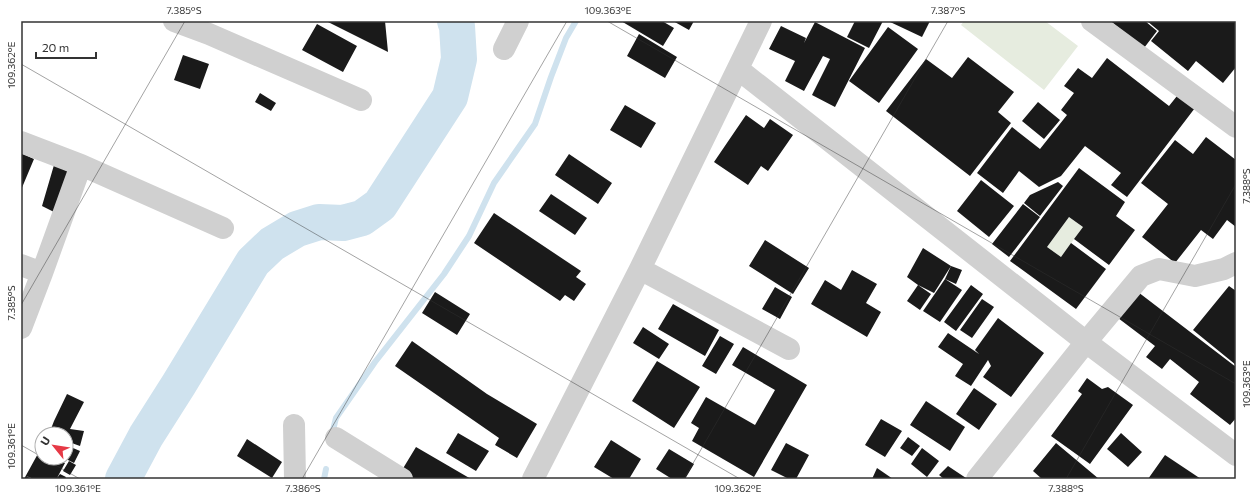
<svg xmlns="http://www.w3.org/2000/svg" width="1257" height="500" font-family="Commissioner,sans-serif">
<rect width="100%" height="100%" fill="#fff"/>
<path fill="#e6ecdf" d="M964 21H1045L1078 46 1044 90 961 25Z
M1069 217 1083 227 1061 257 1047 247Z"/>
<g fill="none" stroke-linecap="round" stroke-linejoin="round">
<path stroke="#cfe2ee" stroke-width="6" d="M332 434 336 418 375 362 444 274 469 236 494 183 535 124 551 77 566 38 576 21
M324 479 326 469"/>
<path stroke="#cfe2ee" stroke-width="36" d="M123 479 146 436 179 384 253 262 272 244 297 229 319 222 343 223 362 218 380 205 450 97 459 59 457 26 455 21"/>
</g>
<path fill="#1a1a1a" d="M326 21H385L388 52Z
M621 21H662L674 28 663 46Z
M673 21H694L689 30Z
M855 21H883L869 48 847 37Z
M888 21H930L922 37Z
M1110 21H1145L1157 31 1144 48Z
M1147 21H1236V67L1223 83 1196 61 1188 71 1151 41 1159 31Z
M815 22 865 48 835 107 812 95 830 59 823 56 804 91 785 81 795 61 769 49 781 26 806 38 804 43Z
M317 24 357 46 343 72 302 50Z
M888 27 918 49 879 103 849 81Z
M639 34 677 57 665 78 627 56Z
M183 55 209 64 200 89 174 80Z
M968 57 1014 92 998 112 1011 123 970 176 886 111 926 59 952 78Z
M1107 58 1169 106 1181 91 1198 104 1127 197 1111 185 1121 173 1085 146 1061 176 1039 187 1019 171 1003 193 977 173 1012 127 1040 149 1067 115 1061 110 1074 93 1064 86 1078 68 1092 78Z
M260 93 276 103 271 111 255 102Z
M1038 102 1060 120 1044 139 1022 121Z
M625 105 656 123 641 148 610 130Z
M746 115 764 128 770 119 793 135 768 171 761 166 748 185 714 162Z
M1206 137 1236 160V227L1227 220 1213 239 1201 230 1175 263 1142 237 1168 204 1141 183 1175 140 1193 154Z
M21 153 34 159 21 190Z
M569 154 612 183 598 204 555 175Z
M54 165 74 174 60 215 42 206Z
M1079 168 1125 202 1116 216 1135 230 1109 265 1074 239 1083 227 1069 217 1047 247 1061 257 1071 243 1106 269 1076 309 1010 261Z
M981 180 1014 206 989 237 957 211Z
M1058 182 1063 186 1040 216 1024 203 1030 195Z
M551 194 587 218 575 235 539 211Z
M1023 204 1040 217 1009 257 992 244Z
M494 213 581 271 576 277 586 284 574 301 565 295 560 301 474 243Z
M765 240 809 268 793 294 749 266Z
M923 248 951 266 934 293 918 285 907 277Z
M951 266 962 270 956 284 945 279Z
M852 270 877 284 866 303 881 312 867 337 811 304 825 280 841 290Z
M945 279 962 290 940 322 923 311Z
M918 285 931 294 920 310 907 301Z
M971 285 983 294 956 331 944 322Z
M1229 286 1236 291V365L1193 330Z
M775 287 792 297 780 319 762 309Z
M435 292 470 314 457 335 422 313Z
M1138 292 1236 367V418L1230 425 1190 394 1199 382 1170 359 1162 369 1146 357 1155 346 1118 318Z
M982 299 994 307 972 338 960 330Z
M673 304 719 330 705 356 658 329Z
M998 318 1044 353 1011 397 983 377 991 366 988 360 971 386 955 376 963 364 938 347 948 333 979 354 975 350Z
M643 327 669 344 659 359 633 343Z
M720 336 734 344 716 374 702 366Z
M412 341 487 394 537 424 517 458 495 445 499 438 395 366Z
M743 347 807 385 754 477 692 441 699 428 691 423 706 397 755 425 775 390 732 365Z
M657 361 700 387 674 428 632 401Z
M1087 378 1102 389 1108 387 1133 405 1090 464 1051 436 1082 394 1078 391Z
M974 388 997 404 979 430 956 414Z
M67 394 84 402 70 429 84 431 80 446 66 441V434H49L54 421Z
M926 401 965 427 950 451 910 425Z
M881 419 902 431 885 457 865 445Z
M458 433 489 451 476 471 446 453Z
M1121 433 1142 452 1128 467 1107 449Z
M908 437 920 446 912 456 900 448Z
M247 439 282 462 272 478 237 456Z
M611 440 641 459 629 479H614L594 467Z
M786 443 809 455 796 479H789L771 470Z
M1056 443 1099 479H1042L1033 471Z
M66 445 80 451 74 463 66 459Z
M416 447 471 479H406L399 475Z
M922 448 939 461 927 477 911 464Z
M669 449 694 464 685 479H672L656 469Z
M40 450 42 451V458H55L65 463 57 478 60 474 66 477 65 479H34L26 476 32 479H24Z
M1165 455 1201 479H1148Z
M69 461 76 465 70 475 63 471Z
M948 466 966 478 944 479 939 475Z
M877 468 893 479H872Z"/>
<g fill="none" stroke-linecap="round" stroke-linejoin="round">
<path stroke="#d0d0d0" stroke-width="22" d="M174 21 209 34 361 100
M1092 21 1236 127
M504 49 518 21
M738 69 1086 342 1236 455
M21 142 81 165 223 228
M21 265 42 273
M640 269 789 349
M21 328 42 273 81 165
M294 425 295 479
M336 438 402 479
M533 479 640 269 761 21
M977 479 1086 342 1141 276 1159 269 1195 276 1224 269 1236 263"/>
</g>
<path fill="none" stroke="#333" stroke-width="1" stroke-opacity="0.45" d="M607 21 1236 384M21 64 740 479M21 305 185 21M21 445 42 457M43 458 80 479M302 479 567 21M684 479 948 21M1066 479 1236 184"/>
<rect width="1257" height="500" fill="none" stroke="#ffffff" stroke-width="44"/>
<g transform="translate(54 446) rotate(300)"><circle r="19" fill="#ffffff" stroke="#adadad"/>
<path d="M0-3L7 15L0 10L-7 15Z" fill="#e63946"/>
<text y="-6" font-size="11" font-weight="bold" text-anchor="middle" fill="#333333">U</text>
</g>
<path d="M36 52v6h60v-6" fill="none" stroke="#333333" stroke-width="2"/>
<text x="42" y="52" font-size="12" fill="#333333" stroke="#ffffff" stroke-width="3" paint-order="stroke">20 m</text>
<rect x="22" y="22" width="1213" height="456" fill="none" stroke="#333" stroke-width="1.5"/>
<g font-size="10" text-anchor="middle" fill="#333">
<text x="184" y="14">7.385°S</text>
<text x="608" y="14">109.363°E</text>
<text x="948" y="14">7.387°S</text>
<text transform="translate(11 65) rotate(-90)" y="4">109.362°E</text>
<text transform="translate(1246 186) rotate(-90)" y="4">7.388°S</text>
<text transform="translate(11 303) rotate(-90)" y="4">7.385°S</text>
<text transform="translate(1246 384) rotate(-90)" y="4">109.363°E</text>
<text transform="translate(11 446) rotate(-90)" y="4">109.361°E</text>
<text x="78" y="492">109.361°E</text>
<text x="303" y="492">7.386°S</text>
<text x="738" y="492">109.362°E</text>
<text x="1066" y="492">7.388°S</text>
</g>
</svg>
